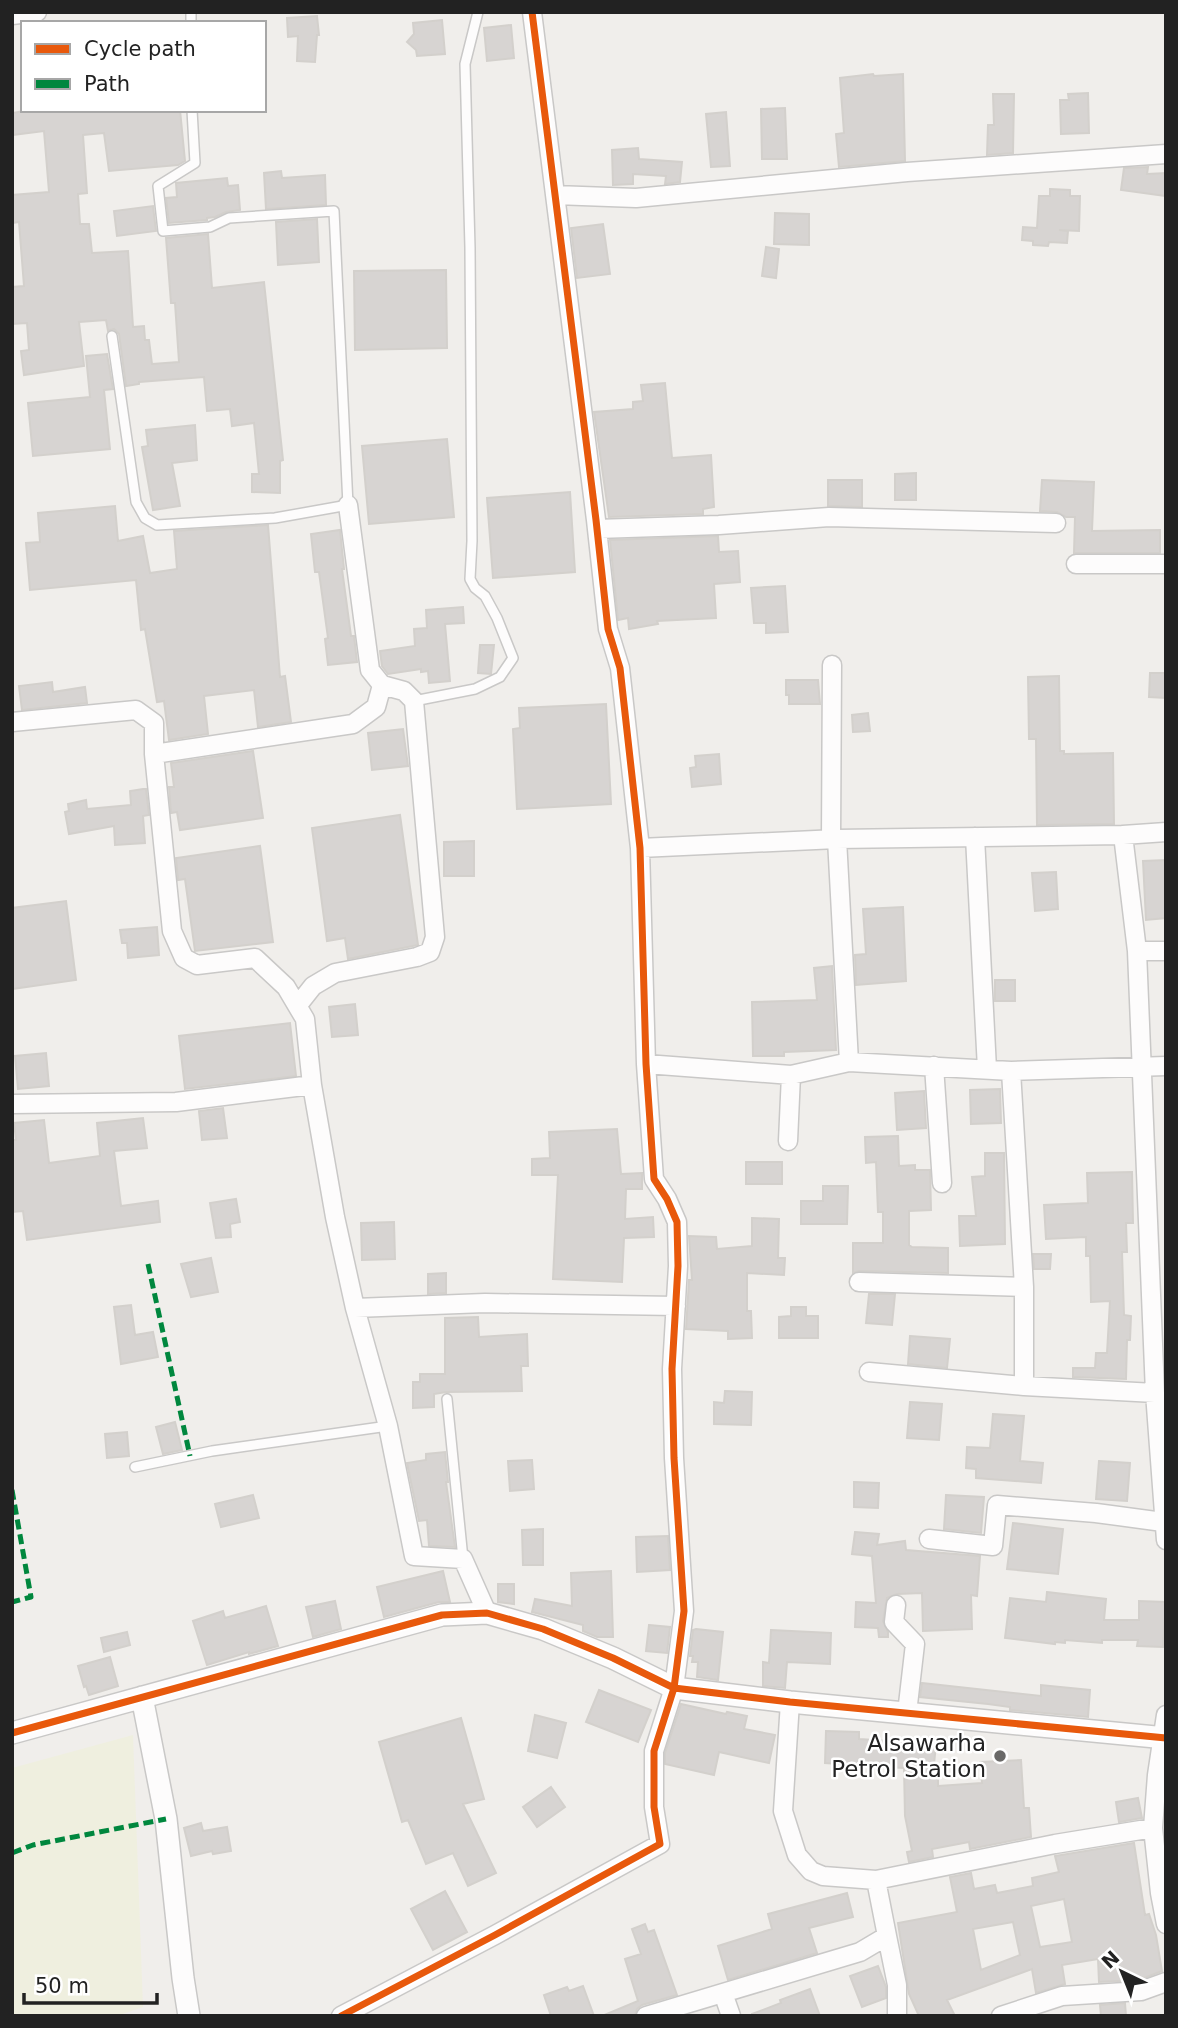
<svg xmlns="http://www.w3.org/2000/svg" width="1178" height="2028" font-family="'DejaVu Sans',sans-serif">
<rect width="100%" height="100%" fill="#f0eeeb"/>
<path fill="#efefdf" d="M133 1735 143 2007 117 2016H12V1768Z"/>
<path fill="#d7d4d2" stroke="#d3d0cc" stroke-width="2" fill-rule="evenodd" d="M317 16 319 35H317L315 62 297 61 298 36 288 37 287 18Z
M442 20 445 54 417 56 416 50 407 42 414 34 413 23Z
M511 25 514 58 487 61 484 28Z
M873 74 874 76 903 74 905 161 839 167 836 134 844 133 840 78Z
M1088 93 1089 133 1061 134 1060 100H1069L1068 94Z
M993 94H1014L1013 153 987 155 988 125H994Z
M785 108 787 159H762L761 109Z
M30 110H180L185 161 178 165 109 171 104 133 83 135 87 193 78 194 80 224H89L92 253 128 251 133 327 144 326 145 340H149L152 364 179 362 175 303H171L166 238 208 234 212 288 264 282 283 460 280 461V493L252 492V474H259L254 423 232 426 230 409 207 411 204 377 139 382V384L126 386 119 334 114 329 108 331 106 320 79 322 84 366 24 375 21 351 29 350 27 323 12 324V287L24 286 19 222 12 223V195L49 192 44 131 12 135V113Z
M726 112 730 166 711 167 706 114Z
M638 148 639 159 682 162 680 182 665 184 666 176 633 174V184L613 185 612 150Z
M1148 167 1147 174 1166 173V196L1121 190 1124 168Z
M281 171 282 178 325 175 326 205 266 209 264 173Z
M227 178 228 186 238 185 240 210 226 212 215 217 207 218V220L169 223 166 198 177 197 176 183Z
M1050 189 1070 190V196H1080L1079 231 1059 230 1068 231 1067 243 1049 242 1048 246 1033 245V241L1022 240 1023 227 1037 228 1039 196H1050Z
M153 206 156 231 117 236 114 211Z
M775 213 809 214V245L774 244Z
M317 219 319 262 278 265 276 222Z
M603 224 610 274 577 278 571 228Z
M766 247 779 249 776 278 762 276Z
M446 270 447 348 355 350 354 271Z
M107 354 113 389 104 390 110 449 33 456 28 403 90 397 86 356Z
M665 383 672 458 711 455 714 507 703 509V514L609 517 594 412 633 409V402L643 401 641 385Z
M195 425 197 460 172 463 180 506 153 510 142 447 148 446 146 430Z
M447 439 454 517 369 524 362 446Z
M916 473V500H895V474Z
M828 480H862V507L828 506Z
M1042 480 1094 482 1092 531 1160 530V553H1074L1075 517H1066L1057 512 1040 511Z
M570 492 575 572 493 578 487 498Z
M115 506 118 541 143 536 150 573 177 569 174 531 268 525 280 677 285 676 291 722 258 727 254 690 204 696 208 734 169 740 164 701 157 702 145 629 141 630 136 580 30 590 26 543 40 542 38 513Z
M340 530 344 569H342L351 636H354L357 662 328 665 325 639 328 638 319 572H315L311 534Z
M718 536 719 552 738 551 740 582 714 584 716 618 657 621 658 624 629 629 628 618 618 620 610 540Z
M785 586 788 632 766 633V623H754L751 588Z
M463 607 464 623 445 624 450 681 429 683 428 671 421 672V669L388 674 382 666 380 651 415 646 414 629 427 628 426 610Z
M480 645H494L491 674 478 673Z
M1150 673H1166V698L1149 697Z
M1059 676 1060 751H1064V754L1113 753 1114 824 1037 825 1036 739H1029L1028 677Z
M786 680H818L820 704H789V695H786Z
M52 682 53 692 85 687 87 703 22 710 19 686Z
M606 704 611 804 517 809 513 729 520 728 519 708Z
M868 713 870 731 853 732 852 715Z
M403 729 408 766 372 770 368 733Z
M253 751 263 818 180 830 177 812 171 813 169 787H174L171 763Z
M719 754 721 784 692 787 690 768 696 767 695 756Z
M143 789H146L149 815 143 816 145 843 115 845 114 826 69 834 65 812 69 811 68 804 86 800 87 809 131 805 130 791Z
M400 815 418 945 348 959 345 938 327 941 312 828Z
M474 841V876H444V842Z
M260 846 273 942 195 951 185 879 178 880 176 858Z
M1166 860V918L1146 920 1143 861Z
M1056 872 1058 909 1035 911 1032 873Z
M66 901 76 980 12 989V908Z
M903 907 906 981 856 985 855 955 866 954 863 909Z
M157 927 159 955 128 958 127 943H122L120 930Z
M832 966 836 1050 784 1052V1056H753L752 1002 817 1000 814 968Z
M995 980H1015V1001H995Z
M355 1004 358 1035 332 1037 329 1007Z
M290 1023 296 1076 185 1089 179 1036Z
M46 1053 49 1086 18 1089 15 1056Z
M1000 1089 1001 1123 971 1124 970 1090Z
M924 1091 926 1128 897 1130 895 1093Z
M223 1108 227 1138 202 1140 199 1111Z
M143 1118 147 1148 114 1151 121 1206 158 1201 160 1222 27 1240 23 1211 12 1212V1140H16L14 1123 44 1120 49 1163 100 1156 97 1123Z
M617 1129 621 1174 642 1173V1189H626L625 1219 653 1217 654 1237 624 1238 622 1282 553 1279 558 1175H532V1159L550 1158 549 1132Z
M898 1136 899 1166 915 1165V1170H930L931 1210 909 1211V1245L912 1247 948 1248V1273L859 1271 853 1273V1243H883V1212H878L876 1162 866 1163 865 1137Z
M985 1153H1004L1005 1244 960 1246 959 1216H976L972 1177 985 1176Z
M746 1162H782V1184H746Z
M1132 1172 1133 1223H1126L1127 1252H1122L1124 1315 1131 1316 1130 1340H1127L1126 1379 1073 1377V1368H1095L1096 1353H1107L1110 1301 1091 1302 1090 1256H1086V1237L1046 1239 1044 1205 1088 1203 1087 1173Z
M823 1186H848L847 1224H801V1201H823Z
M236 1199 240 1222 230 1224 231 1237 216 1238 210 1203Z
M752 1218 779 1219 778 1258H785L784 1275 747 1273V1311H751L752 1338 728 1339V1331L686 1329 689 1280H692L689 1236 716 1237 717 1249 752 1246Z
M394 1222 395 1259 362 1260 361 1223Z
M1033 1254H1051L1050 1269H1034Z
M211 1258 218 1292 191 1297 181 1264Z
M446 1273V1293L428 1294V1274Z
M869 1294H895L892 1325 866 1323Z
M131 1305 135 1335 153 1332 158 1357 121 1364 114 1307Z
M791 1307H806V1316H818V1338H779V1317L791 1316Z
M478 1317 479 1337 527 1334 528 1366H521L522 1391 446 1392 434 1394V1407L413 1408V1382H420V1374H445V1318Z
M910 1336 950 1339 947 1368 908 1364Z
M725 1391 752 1392 751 1425 714 1424V1402L724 1403Z
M910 1402 942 1404 939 1440 907 1438Z
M993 1414 1024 1416 1020 1461 1043 1463 1041 1483 976 1478V1469L966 1468 967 1447 990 1448Z
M175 1422 182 1450 163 1454 156 1427Z
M127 1432 129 1456 107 1458 105 1434Z
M445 1452 448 1482H446L455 1547 429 1546 427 1520 419 1521 407 1463 426 1460V1454Z
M532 1460 534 1489 510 1491 508 1461Z
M1099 1461 1130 1463 1127 1501 1096 1499Z
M854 1482 879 1483 878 1508 854 1507Z
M253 1495 259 1518 221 1527 215 1504Z
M946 1495 984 1497 981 1533 944 1529Z
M1013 1523 1063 1529 1058 1574 1007 1569Z
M543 1529V1565H523L522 1530Z
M855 1532 879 1534 877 1545 905 1541 906 1550 980 1556 977 1596 971 1595 972 1629 923 1631 922 1593 897 1594 887 1598 883 1621 888 1632V1637H879L878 1628 855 1627 856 1602 876 1603 872 1556 852 1554Z
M668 1536 670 1570 637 1572 636 1537Z
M443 1571 450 1602H439L384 1617 377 1587Z
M611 1571 613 1637H597L583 1631V1625L532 1612 535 1599 572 1606 571 1573Z
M498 1584H514V1604L498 1602Z
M1047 1592 1106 1599 1104 1620H1139V1601L1166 1602 1163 1647 1137 1646 1138 1640H1102V1643L1065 1640V1643L1055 1642V1644L1005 1638 1010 1598 1046 1602Z
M335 1601 341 1629 313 1637 306 1607Z
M266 1606 278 1646 249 1654V1652L207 1665 193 1621 223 1611 225 1618Z
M649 1625 670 1627 667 1653 646 1651Z
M696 1629 723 1632 718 1680 697 1677 698 1662H692L693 1656H690L693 1630Z
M771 1630 831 1633 830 1664 787 1662 785 1688 763 1686V1662L769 1663Z
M127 1632 130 1645 104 1652 101 1638Z
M110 1657 118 1686 89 1695 86 1686 84 1687 78 1666Z
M922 1683 1041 1696V1685L1090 1690 1088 1717 1010 1710V1707L988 1704 920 1697Z
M599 1690 651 1710 638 1742 586 1722Z
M681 1704 726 1714 727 1712 747 1716 744 1729 775 1735 769 1763 719 1752 714 1775 665 1764V1753Z
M535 1715 566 1723 557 1758 528 1751Z
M461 1718 484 1799 463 1804 496 1873 468 1886 453 1853 426 1864 408 1820 402 1822 379 1742Z
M826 1731 859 1732V1739L936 1744 933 1775H938V1786L982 1783 980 1762 1021 1760 1024 1808H1029L1031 1837 970 1849 969 1842 932 1849 933 1857 909 1862 907 1852 912 1851 905 1816 904 1768 825 1763Z
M551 1787 565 1807 537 1827 523 1807Z
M1138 1798 1142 1818 1119 1822 1116 1802Z
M201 1823 203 1831 227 1827 231 1851 213 1854 212 1851 191 1856 184 1828Z
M1134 1843 1145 1915 1149 1914 1156 1935 1162 1971 1139 1980 1099 1982 1098 1959 1062 1965 1065 1984 1036 1993 1032 1969 947 2000 955 2016H919L909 1994 898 1923 957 1912 950 1877 971 1873 974 1889 995 1885 997 1893 1033 1886 1032 1878 1059 1872 1055 1856ZM1064 1899 1072 1942 1040 1947 1031 1906ZM1013 1922 1020 1955 981 1970 973 1929Z
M445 1891 467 1932 433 1950 411 1909Z
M847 1893 853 1917 809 1928 817 1953 728 1980 718 1946 772 1929 768 1914Z
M645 1924 648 1932 654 1930 677 1995 642 2005 637 2009 635 2016H602L638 2001 625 1959 641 1954 632 1929Z
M878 1966 886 1987V1998L862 2007 850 1976Z
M583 1986 594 2016H551L544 1995 567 1987 569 1991Z
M810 1989 820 2016H752V2014L781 2003 780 2000Z
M1125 2003 1126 2016H1101L1100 2005Z"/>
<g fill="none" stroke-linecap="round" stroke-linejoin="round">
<g stroke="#c9c8c7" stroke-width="12">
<path id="service" d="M191 23V12
M112 336 136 502 145 518 157 525 275 518 348 505 334 211 229 218 210 227 163 231 158 186 195 163 192 110
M414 701 475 689 500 677 513 658 497 618 485 596 475 588 470 579 472 541 470 248 465 64 478 12
M447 1399 463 1559
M135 1467 212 1451 388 1426"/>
</g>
<g stroke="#c9c8c7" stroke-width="21">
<path id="minor" d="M12 15 37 12
M555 195 636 198 907 172 1166 154
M597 529 719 525 829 517 1056 523
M1076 564H1166
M12 722 136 710 154 723V754L172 931 184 958 197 965 255 958 286 987 305 1019 312 1085 176 1102 12 1104
M154 754 353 724 376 707 382 685
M1123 835 1137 951 1155 1393 1166 1540
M975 837 987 1069
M837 839 849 1062
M831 840 832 665
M640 848 837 839 1123 835 1166 832
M1137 951H1166
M298 1005 313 986 335 973 417 957 430 952 435 937 414 701 404 691 382 685 370 670 348 505
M646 1064 791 1075 849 1062 1011 1071 1166 1066
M934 1066 942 1183
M1011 1071 1024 1287V1386
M312 1085 335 1217 355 1308 388 1426 414 1556 463 1559 487 1613
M788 1141 791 1075
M859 1282 1024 1287
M355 1308 485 1303 676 1306
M869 1372 1024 1386 1155 1393
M929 1539 993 1546 997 1505 1096 1513 1163 1522
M896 1605 894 1622 915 1644 907 1713
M790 1702 783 1811 797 1855 811 1871 823 1876 876 1880 1055 1844 1153 1828 1157 1775 1166 1715
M1153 1828 1160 1893 1166 1924
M887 1936 897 1985V2016
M723 1993 731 2016
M341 2016 495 1935 660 1844 654 1807V1751L674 1688 684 1611 674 1458 672 1369 678 1266 677 1222 667 1199 654 1179 646 1064 640 848 620 668 608 629 596 520 532 12
M646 2016 860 1952 887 1936 876 1880
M1001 2016 1062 1996 1141 1991 1166 1982"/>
</g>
<g stroke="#c9c8c7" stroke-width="24">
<path id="tertiary" d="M142 1697 166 1819 183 1978 189 2016
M12 1733 442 1615 487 1613 543 1629 613 1658 674 1688 790 1702 1166 1738"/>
</g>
<use href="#service" stroke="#fdfcfc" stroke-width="9"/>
<use href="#minor" stroke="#fdfcfc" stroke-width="18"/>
<use href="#tertiary" stroke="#fdfcfc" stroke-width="21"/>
<path stroke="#00873e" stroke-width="5" stroke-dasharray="10 5" stroke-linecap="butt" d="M148 1264 190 1456
M12 1490 31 1597 12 1602
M12 1853 33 1845 166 1819"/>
<g stroke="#fff" stroke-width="11">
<path id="cycleway" d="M12 1733 442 1615 487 1613 543 1629 613 1658 674 1688 790 1702 1166 1738
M341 2016 495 1935 660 1844 654 1807V1751L674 1688 684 1611 674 1458 672 1369 678 1266 677 1222 667 1199 654 1179 646 1064 640 848 620 668 608 629 596 520 532 12"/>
</g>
<use href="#cycleway" stroke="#e8590c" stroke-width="7"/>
</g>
<circle fill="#6a6968" stroke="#fff" stroke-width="2.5" cx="1000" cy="1756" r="7"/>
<g text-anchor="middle" stroke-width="5" stroke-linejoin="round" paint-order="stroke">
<g font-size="23" fill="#222" stroke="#fff" text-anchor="end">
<text x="986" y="1751">Alsawarha<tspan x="986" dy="26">Petrol Station</tspan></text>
</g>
</g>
<rect width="1178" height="2028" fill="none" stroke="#222222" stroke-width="28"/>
<rect x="21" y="21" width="245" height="91" fill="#ffffff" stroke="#a7a7a7" stroke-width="2"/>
<rect x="35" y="44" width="35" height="10" fill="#e8590c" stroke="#a7a7a7" stroke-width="2"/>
<text x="84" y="56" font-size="21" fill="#222222">Cycle path</text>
<rect x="35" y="79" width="35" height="10" fill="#00873e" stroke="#a7a7a7" stroke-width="2"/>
<text x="84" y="91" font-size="21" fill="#222222">Path</text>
<g transform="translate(1122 1972) rotate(317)" stroke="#ffffff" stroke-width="5" paint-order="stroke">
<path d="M0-5L12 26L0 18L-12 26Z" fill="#222222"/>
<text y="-10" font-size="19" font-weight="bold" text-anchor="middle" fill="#222222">N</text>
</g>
<path d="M24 1993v10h133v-10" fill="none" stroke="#222222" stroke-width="3.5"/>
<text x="35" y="1993" font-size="21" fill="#222222" stroke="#ffffff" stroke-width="5" paint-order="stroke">50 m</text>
</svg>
